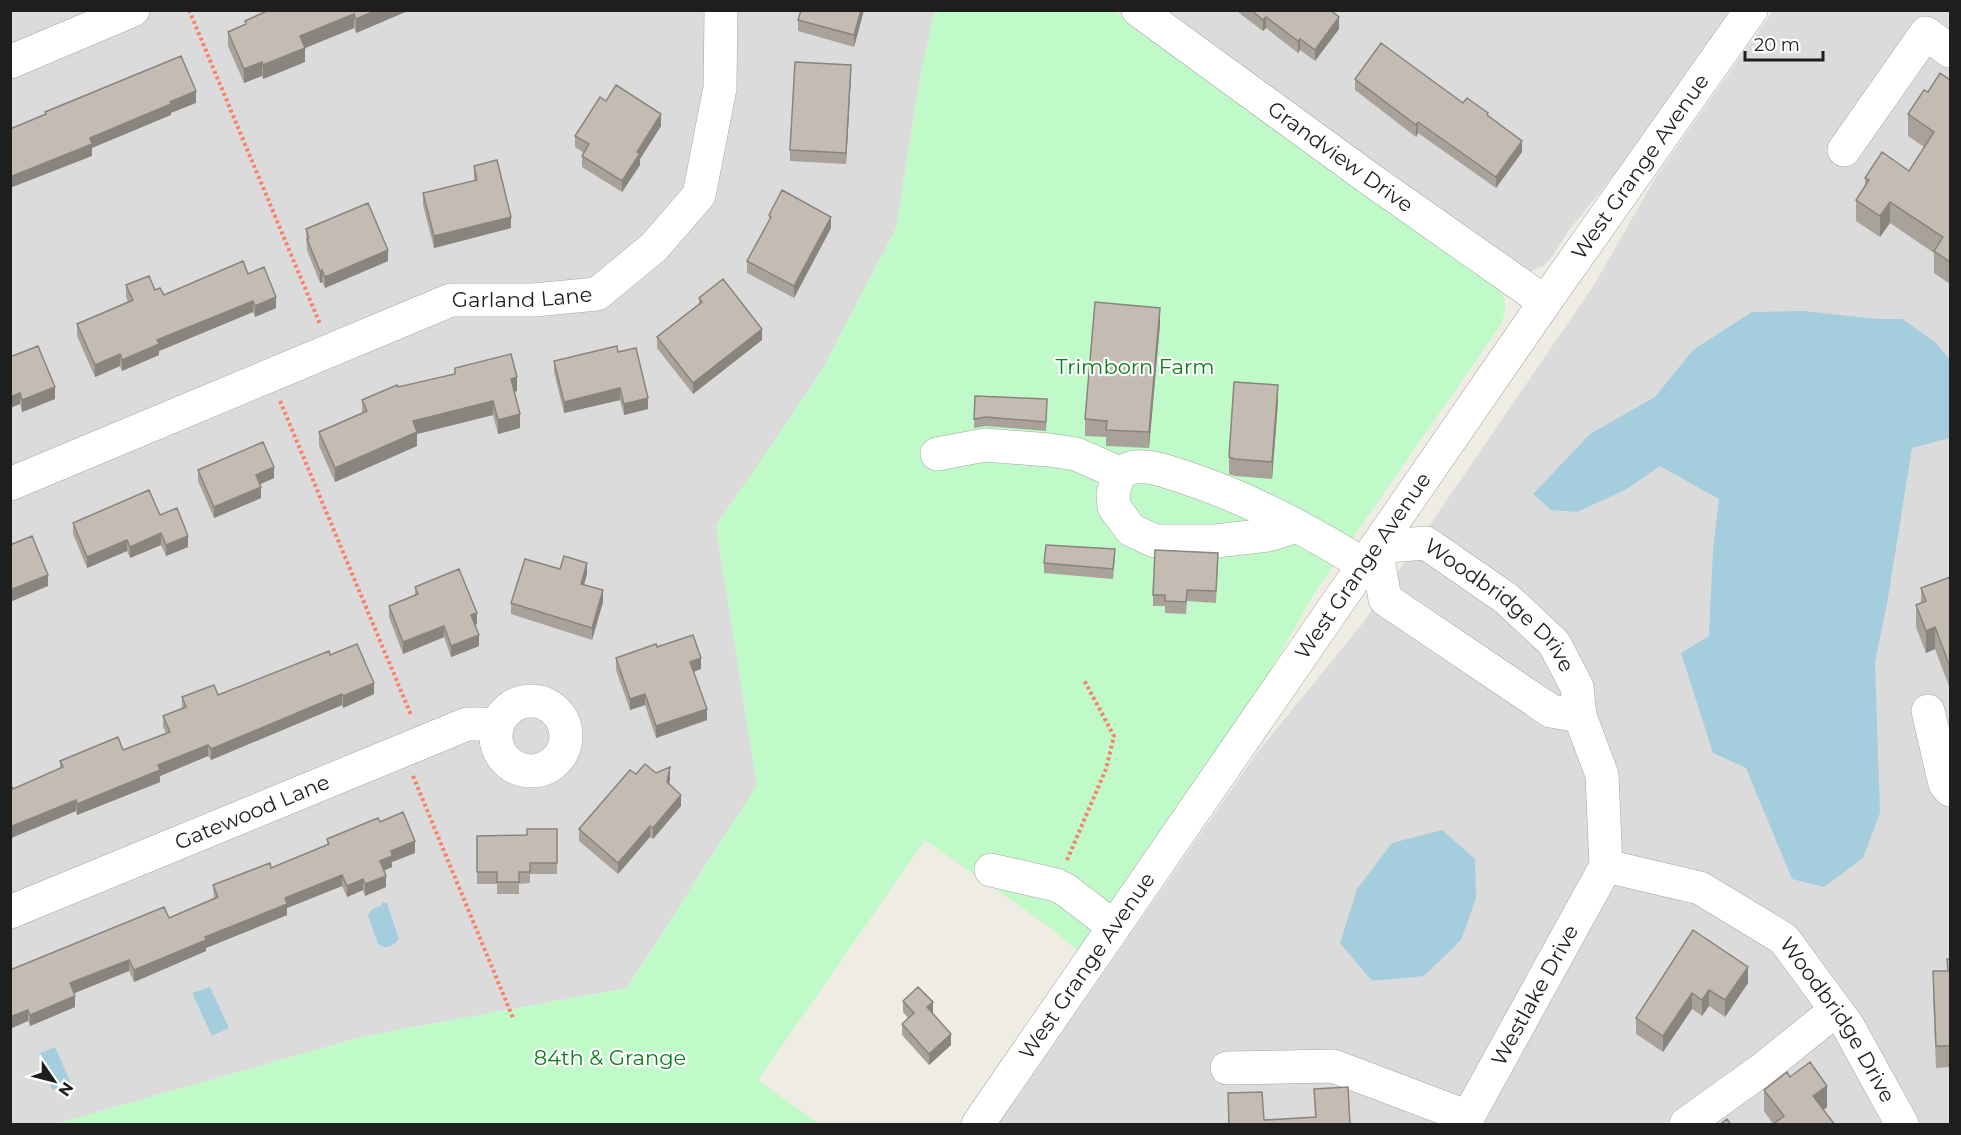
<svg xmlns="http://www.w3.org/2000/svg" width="1961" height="1135" font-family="Montserrat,sans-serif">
<rect width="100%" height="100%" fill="#efece4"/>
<path fill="#dcdbdb" d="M10 11H935L921 72 896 228 821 372 716 526 757 785 627 988 365 1036 55 1124H11Z
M1156 11H1737L1628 158 1569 230 1551 258 1543 266 1530 272Z
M1773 11H1950V1124H998L1257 753 1362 624 1594 285 1657 175Z"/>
<path fill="#c0fac8" d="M935 11H1114L1495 282C1507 300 1508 307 1500 326L1315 592 1250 706 1079 951 1041 921 925 840 758 1080 819 1124H55L365 1036 627 988 757 785 716 526 821 372 896 228 921 72Z"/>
<path fill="#a4cddd" d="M1804 311 1877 319H1902L1935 342 1950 359V438L1912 448 1887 604 1875 662 1880 813 1863 858 1824 887 1792 879 1746 768 1713 753 1681 653 1709 636 1713 549 1719 499 1660 466 1625 490 1577 512 1551 510 1533 494 1590 434 1655 397 1693 350 1752 312Z
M1442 830 1475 859 1476 898 1461 940 1424 976 1372 981 1340 943 1357 889 1392 843Z
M382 902 387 903 399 939C391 947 388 950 378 944L368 916 372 909 381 906Z
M210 987 229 1028 212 1036 192 993Z
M55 1047 71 1083 52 1090 38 1054Z"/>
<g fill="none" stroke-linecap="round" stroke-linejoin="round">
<g stroke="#a5a5a5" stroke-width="34">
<g id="minor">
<path id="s1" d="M1138 10 1370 179 1545 302"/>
<path d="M10 62 133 10"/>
<path d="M1844 150 1926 33 1950 51"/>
<path d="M937 454 985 445 1049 450 1076 454 1119 473"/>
<path id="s2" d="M10 484 451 300H534L597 294 654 247 699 195 720 88 721 10"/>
<path d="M1297 526 1268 535 1216 541H1155L1131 530 1114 507 1113 494 1119 473C1124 471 1130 467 1136 467 1152 465 1167 472 1181 476 1246 497 1307 529 1364 565"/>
<circle cx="531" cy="736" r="35"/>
<path d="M1928 711 1945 784 1950 790"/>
<path id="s3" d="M1580 716 1551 711 1385 599 1376 547 1426 543 1507 599 1554 643 1577 687 1580 716 1602 775 1606 866"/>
<path id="s4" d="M1606 866 1700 888 1784 939 1848 1026 1902 1124"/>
<path d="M991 870 1056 885 1066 890 1114 927"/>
<path id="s5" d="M10 912 467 724H484L497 728"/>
<path d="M1227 1068 1333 1066 1468 1117"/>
<path id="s6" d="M978 1124 1545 302 1751 10"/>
<path id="s7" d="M1464 1124 1606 866"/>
<path d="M1686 1124 1760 1071 1836 1010"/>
</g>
</g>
<path stroke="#fb7f69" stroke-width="4" stroke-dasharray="3 3" stroke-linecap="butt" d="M189 10 320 324
M280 401 411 715
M413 776 513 1018
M1067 860 1106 769 1114 736 1084 680"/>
<use href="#minor" stroke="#fff" stroke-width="33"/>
</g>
<path fill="#a9a29a" d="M269 10H410L356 33 354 28 305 48V62L263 79 262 76 244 83 228 46V32L245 25V21Z
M864 10 854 47 798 31V20Z
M1239 10H1330L1339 29 1315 61 1300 50 1298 53 1266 28 1263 31 1239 13Z
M851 76 846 164 790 161V150Z
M1355 79 1463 103 1488 116 1522 152 1496 188 1418 133 1416 137 1355 90Z
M1950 80V284L1934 273V253L1890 223 1880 237 1856 221V200L1865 186V178L1909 171 1924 147 1908 136V114L1928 92Z
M606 101 661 126 640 159V165L622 192 582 167V156L584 153 575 147V136Z
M474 166 511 228 434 248 423 205V193L474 181Z
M769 215 831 228 794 298 747 273V261L769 222Z
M306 229 388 261 325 288 322 282 320 283 307 250Z
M248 274 276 308 255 317 253 312 159 351V355L122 371 120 366 95 377 77 336V324L128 302 126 297V285L155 290 164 295Z
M699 298 762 340 693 394 657 348V337L699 304Z
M1160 324 1149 448 1106 446V437L1085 436V419Z
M618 352 648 409 624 415 620 400 564 413 554 372V361Z
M10 357 55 399 22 412 20 404 10 408Z
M455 368 517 391 515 392 520 428 498 434 493 415 417 434V446L335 482 319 446V432L362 413V400L398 387 455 374Z
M975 396 1047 408 1046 431 986 426 974 428Z
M1278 402 1272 479 1235 476 1229 474V457Z
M198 470 274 478 260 484 261 498 214 518 198 481Z
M160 515 188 547 166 556 161 545 130 558 127 551 87 568 73 534V523Z
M1115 559 1113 579 1044 573V563Z
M1218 564 1216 603 1187 601 1186 614 1165 613V606H1153V595Z
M560 569 587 574 584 584 603 602 592 640 511 614V603Z
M1950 577V689L1935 649 1926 653 1916 627V605L1921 603V588Z
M415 587 477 624 475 625 479 646 451 657 444 637 403 654 389 617V606L415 595Z
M657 647 701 669 694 672 707 720 656 738 645 705 630 710 616 670V658Z
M330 655 374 694 343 708 342 705 211 760 208 756 160 776V782L77 815 76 811 11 838 10 842V784L13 789 60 768V761L123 750 166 733 163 727V716L182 709V697L218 695Z
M656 773 670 779 669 784 681 806 653 839 650 837 618 874 579 841V829L636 774Z
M380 822 415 853 392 862V867L384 871 386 887 365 896 363 890 347 897 342 886 287 908V915L206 948V951L134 982 129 971 74 993 75 1007 30 1026 10 970 169 918 214 898 213 885 271 868 327 845V839Z
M557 829V874H530V883L519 884V894H497V884H477V836L527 835Z
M1693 930 1748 983 1725 1017 1709 1006 1702 1016 1692 1009 1663 1052 1636 1034V1018Z
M1950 959V1079V1067L1936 1068 1933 993V971H1947Z
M903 1001 933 1014 951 1045 929 1065 902 1035V1024L908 1018 903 1012Z
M1790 1077 1827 1107 1824 1110 1773 1124 1764 1111V1090Z
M1314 1089 1350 1125H1228V1093L1264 1120 1315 1117Z"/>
<path fill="#89847d" d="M377 10H410L356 33V19Z
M861 10H864L854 47V35Z
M354 14V28L300 50V36Z
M1266 17V28L1263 31V20Z
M1339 17V29L1315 61V50Z
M1300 39V50L1298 53V41Z
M305 48V62L263 79V65Z
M262 62V76L244 83V69Z
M851 65V76L846 164V153Z
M196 91V103L171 113V115L92 148V156L10 188V177L90 138Z
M661 114V126L640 159V165L622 192V181L637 152Z
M1418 122V133L1416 137V125Z
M1522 141V152L1496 188V177Z
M1890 202V223L1880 237V216Z
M511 217V228L434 248V236Z
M831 217V228L794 298V286Z
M388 250V261L325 288V277Z
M322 270V282L320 283V271Z
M276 297V308L255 317V306Z
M253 301V312L159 351V355L122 371V360L157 340Z
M1160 308V324L1149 448V432Z
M762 329V340L693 394V383Z
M120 354V366L95 377V365Z
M517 377V391L511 393V379Z
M1278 385V402L1272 479V462Z
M55 387V399L22 412V400Z
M620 388V400L564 413V402Z
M20 393V404L10 408V397Z
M648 398V409L624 415V404Z
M493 401V415L417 434V446L335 482V468L413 421Z
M520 414V428L498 434V420Z
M274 467V478L256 486V475Z
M261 487V498L214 518V507Z
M161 533V545L130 558V547Z
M188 536V547L166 556V545Z
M127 540V551L87 568V557Z
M587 563V574L581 595V584Z
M48 575V586L10 602V590Z
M603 590V602L592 640V628Z
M477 613V624L471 627V615Z
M444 626V637L403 654V642Z
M1935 627V649L1926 653V631Z
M479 635V646L451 657V646Z
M701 658V669L690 673V662Z
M374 683V694L343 708V696Z
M342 694V705L211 760V749Z
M645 694V705L630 710V699Z
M707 709V720L656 738V726Z
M208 745V756L160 776V782L77 815V804L158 765Z
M670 767V779L667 793V782Z
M681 795V806L653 839V828Z
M76 800V811L11 838 10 842V827Z
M650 826V837L618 874V863Z
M415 841V853L392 862V867L380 872V861L391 851Z
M342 875V886L287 908V915L206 948V951L134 982V970L285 898Z
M386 876V887L365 896V884Z
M363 879V890L347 897V886Z
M129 960V971L70 995V983Z
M1748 967V983L1725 1017V1000Z
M1709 990V1006L1702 1016V1000Z
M1692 993V1009L1663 1052V1036Z
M75 996V1007L30 1026V1015Z
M933 1002V1014L927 1007Z
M28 1010V1021L10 1029V1017Z
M951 1034V1045L929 1065V1054Z
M1827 1086V1107L1813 1117V1096Z"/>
<path fill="#c4bcb3" stroke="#89847d" stroke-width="1.5" d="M269 10H377L356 19 354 14 300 36 305 48 263 65 262 62 244 69 228 32 246 24 245 21Z
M801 10H861L854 35 798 20Z
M1251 10H1330L1339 17 1315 50 1300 39 1298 41 1266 17 1263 20Z
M1381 43 1463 103 1467 98 1488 113 1487 115 1522 141 1496 177 1418 122 1416 125 1355 79Z
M181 56 196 91 170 102 171 104 90 138 92 144 10 177V129L46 114 45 112Z
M795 62 851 65 846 153 790 150Z
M1940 73 1950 80V262L1934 251 1943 237 1890 202 1880 216 1856 200 1869 180 1865 178 1882 152 1909 171 1934 132 1908 114 1924 90 1928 92Z
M616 85 661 114 637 152 640 153 622 181 582 156 589 144 575 136 600 97 606 101Z
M497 160 511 217 434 236 423 193 477 180 474 166Z
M782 190 831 217 794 286 747 261 771 217 769 215Z
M368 203 388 250 325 277 322 270 320 271 307 239 309 238 306 229Z
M243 261 248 274 264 267 276 297 255 306 253 301 157 340 159 344 122 360 120 354 95 365 77 324 133 300 126 285 149 276 155 290 160 288 164 295Z
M723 279 762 329 693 383 657 337 702 302 699 298Z
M1095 302 1160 308 1149 432 1106 430 1107 421 1085 419Z
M38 346 55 387 22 400 20 393 10 397V357Z
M617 346 618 352 636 348 648 398 624 404 620 388 564 402 554 361Z
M511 354 517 377 511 379 520 414 498 420 493 401 413 421 417 432 335 468 319 432 367 411 362 400 397 385 398 387 455 374V368Z
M1234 382 1278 385 1272 462 1235 459 1229 457Z
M975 396 1047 399 1046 422 986 417 974 419Z
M263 442 274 467 256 475 261 487 214 507 198 470Z
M149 490 160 515 177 508 188 536 166 545 161 533 130 547 127 540 87 557 73 523Z
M32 536 48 575 10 590V545Z
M1046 545 1115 549 1113 569 1044 563Z
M1155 550 1218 553 1216 591 1187 590 1186 602 1165 601V595H1153Z
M564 556 587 563 581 584 603 590 592 628 511 603 525 559 560 569Z
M459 569 477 613 471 615 479 635 451 646 444 626 403 642 389 606 418 594 415 587Z
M1950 577V667L1935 627 1926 631 1916 605 1926 601 1921 588Z
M693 635 701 658 690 662 707 709 656 726 645 694 630 699 616 658 656 644 657 647Z
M357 644 374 683 343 696 342 694 211 749 208 745 158 765 160 770 77 804 76 800 10 827V784L13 789 63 767 60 761 118 737 123 750 170 732 163 716 186 707 182 697 214 685 218 695 329 651 330 655Z
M645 764 656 773 670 767 667 782 681 795 653 828 650 826 618 863 579 829 630 770 636 774Z
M403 812 415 841 391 851 392 856 380 861 386 876 365 884 363 879 347 886 342 875 285 898 287 904 205 937 206 940 134 970 129 960 70 983 75 996 30 1015 28 1010 10 1017V970L164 907 169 918 218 897 213 885 270 863 271 868 329 844 327 839 378 818 380 822Z
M527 829H557V863H530V872H519V882H497V872H477V836L527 835Z
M1693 930 1748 967 1725 1000 1709 990 1702 1000 1692 993 1663 1036 1636 1018Z
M1947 959H1950V1058V1046H1936L1933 971H1948Z
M918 987 933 1002 927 1007 951 1034 929 1054 902 1024 914 1013 903 1001Z
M1810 1062 1827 1086 1813 1096 1835 1125H1772L1784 1116 1764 1090 1787 1072 1790 1077Z
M1348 1087 1350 1125H1229L1228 1093 1262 1092 1264 1120 1316 1117 1314 1089Z
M1727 1119 1731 1125H1719Z"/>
<g text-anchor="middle" stroke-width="4.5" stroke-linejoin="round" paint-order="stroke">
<g font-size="21" fill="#1e1e1e" stroke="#fff">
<text dy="7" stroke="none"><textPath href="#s1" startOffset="250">Grandview Drive</textPath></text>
<text dy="7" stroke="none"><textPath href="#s6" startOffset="1164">West Grange Avenue</textPath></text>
<text dy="7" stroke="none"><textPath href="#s2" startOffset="549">Garland Lane</textPath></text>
<text dy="7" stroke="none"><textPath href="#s6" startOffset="678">West Grange Avenue</textPath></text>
<text dy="7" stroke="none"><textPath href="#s3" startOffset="430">Woodbridge Drive</textPath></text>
<text dy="7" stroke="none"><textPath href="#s5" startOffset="262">Gatewood Lane</textPath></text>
<text dy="7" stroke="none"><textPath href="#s6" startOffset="192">West Grange Avenue</textPath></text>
<text dy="7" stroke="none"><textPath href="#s7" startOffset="147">Westlake Drive</textPath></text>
<text dy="7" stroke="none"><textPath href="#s4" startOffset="292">Woodbridge Drive</textPath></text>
</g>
<g font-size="21" fill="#0a7e1a" stroke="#fff">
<text x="1135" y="374">Trimborn Farm</text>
<text x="610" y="1065">84th &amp; Grange</text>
</g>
</g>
<rect width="1961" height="1135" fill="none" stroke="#1e1e1e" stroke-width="24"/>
<g transform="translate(54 1081) rotate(125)" stroke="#ffffff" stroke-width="4.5" paint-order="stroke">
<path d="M0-4.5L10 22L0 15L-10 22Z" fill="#1e1e1e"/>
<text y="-9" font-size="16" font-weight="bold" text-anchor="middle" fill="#1e1e1e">N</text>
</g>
<path d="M1745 51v9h78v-9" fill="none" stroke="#1e1e1e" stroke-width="3"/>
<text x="1754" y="51" font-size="18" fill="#1e1e1e" stroke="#ffffff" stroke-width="4.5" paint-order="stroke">20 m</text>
</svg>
